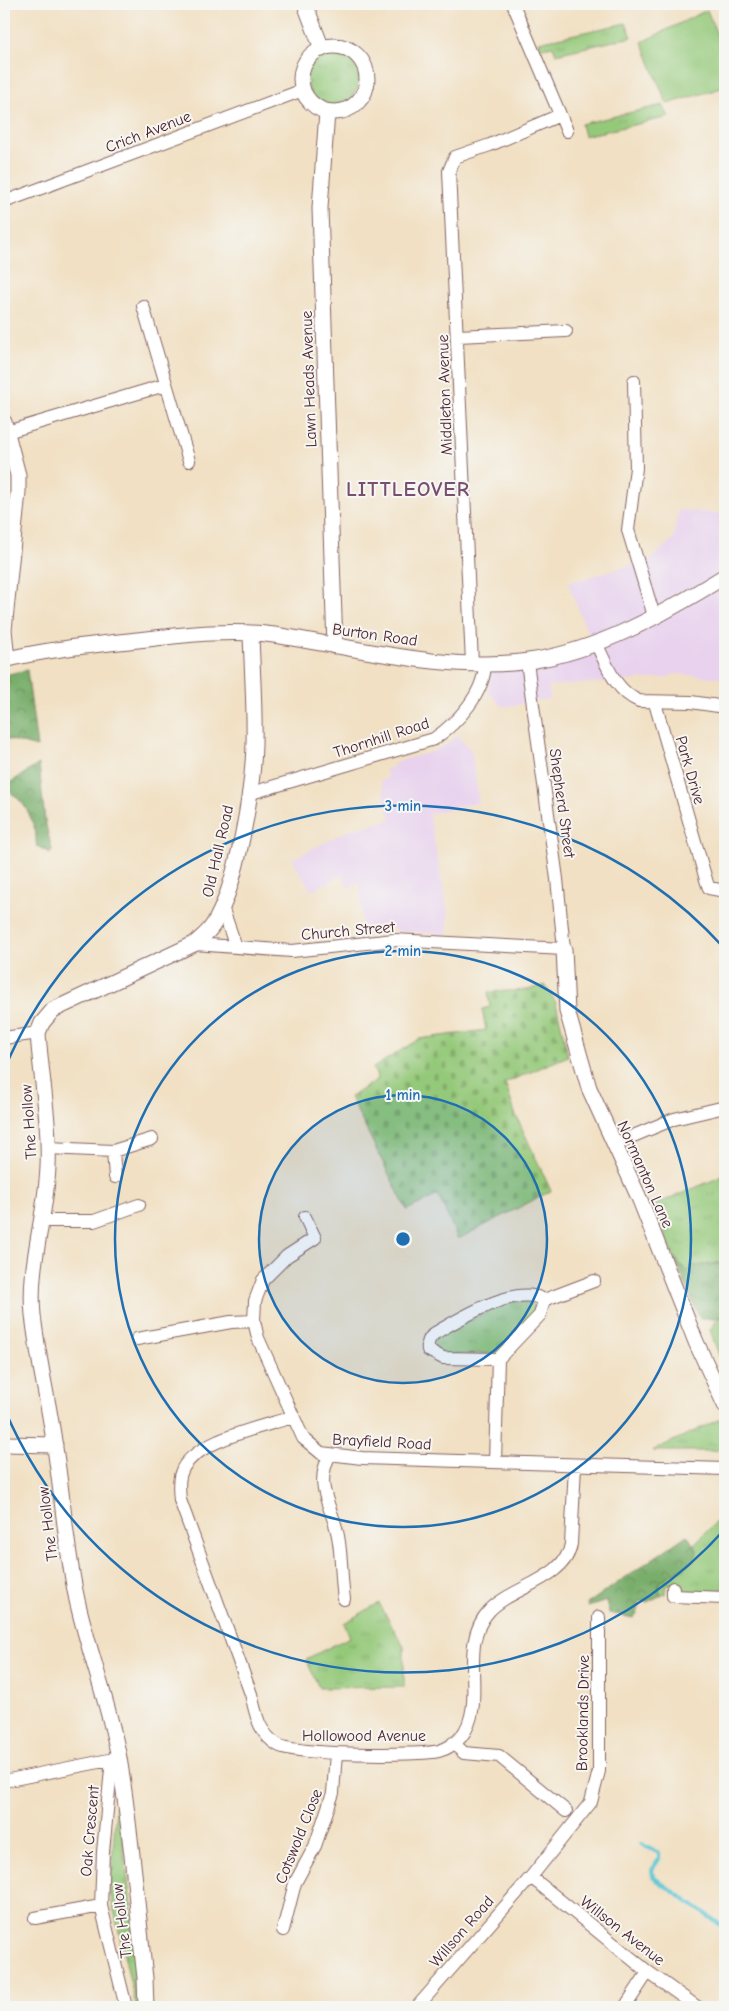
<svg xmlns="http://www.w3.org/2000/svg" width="729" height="2011" font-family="'Comic Neue',sans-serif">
<defs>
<pattern id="grass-tufts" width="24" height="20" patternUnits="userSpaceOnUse" patternTransform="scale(1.25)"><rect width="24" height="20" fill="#95c97a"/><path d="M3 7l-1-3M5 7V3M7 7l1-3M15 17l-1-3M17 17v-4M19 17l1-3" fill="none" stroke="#82ac6a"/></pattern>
<pattern id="forest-crowns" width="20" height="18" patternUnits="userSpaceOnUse" patternTransform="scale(1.25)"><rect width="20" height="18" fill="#78ad6a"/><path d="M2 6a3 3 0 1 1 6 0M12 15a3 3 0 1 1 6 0" fill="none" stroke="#648c57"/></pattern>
<pattern id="cemetery-stones" width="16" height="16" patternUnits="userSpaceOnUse" patternTransform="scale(1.25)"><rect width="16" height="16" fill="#95c97a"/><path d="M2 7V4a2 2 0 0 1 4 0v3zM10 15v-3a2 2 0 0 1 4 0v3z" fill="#82ac6a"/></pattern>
</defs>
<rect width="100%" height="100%" fill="#f6f6f2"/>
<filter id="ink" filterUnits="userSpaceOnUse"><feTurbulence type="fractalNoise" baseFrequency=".02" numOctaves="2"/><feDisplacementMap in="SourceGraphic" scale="10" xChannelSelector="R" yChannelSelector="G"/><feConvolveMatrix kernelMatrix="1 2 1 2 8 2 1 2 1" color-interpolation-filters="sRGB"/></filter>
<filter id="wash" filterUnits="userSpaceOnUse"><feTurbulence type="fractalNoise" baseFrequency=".0096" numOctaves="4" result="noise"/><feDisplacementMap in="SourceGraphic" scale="20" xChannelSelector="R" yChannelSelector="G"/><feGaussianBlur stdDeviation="1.12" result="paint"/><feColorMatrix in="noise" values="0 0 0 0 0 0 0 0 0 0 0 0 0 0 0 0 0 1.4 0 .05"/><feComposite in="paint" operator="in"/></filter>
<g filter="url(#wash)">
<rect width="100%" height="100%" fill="#f1e0c3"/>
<path fill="#e8d2ee" d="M678 510 725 514V678L676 674 666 678 549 686 550 699 503 707 488 692 490 673 583 655 588 634 568 583 650 560 674 538Z
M457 735 471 750 479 802 429 814 448 913V934L396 931V929L385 926 371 927 362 931 360 883 348 888 342 875 311 891 292 859 349 830 391 820 381 781 388 778 385 770 393 767 395 762 431 752 447 744Z"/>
<path fill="url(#grass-tufts)" stroke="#707452" d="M626 23 632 37 556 54 553 46 542 48 539 42Z
M307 79a26 26 0 1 1 52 0a26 26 0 1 1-52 0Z
M663 105 669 117 584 136 581 124Z
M725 1175V1263L719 1262 687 1273 674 1257 652 1206Z
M528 1300 533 1304 534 1314 500 1353 443 1355 434 1347 433 1343 438 1335 507 1303Z
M725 1317V1372L710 1330 718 1318Z
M722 1418 725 1424V1443L716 1451H652Z
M725 1513V1533L722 1551 724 1588 716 1593 685 1591 682 1585 667 1584 666 1594 659 1593V1583C669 1571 704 1565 694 1544Z
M379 1603 404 1647V1687L319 1688 306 1659 350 1637 344 1623Z
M117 1791 142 1994 140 2007H136L110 1893Z"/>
<path fill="url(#forest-crowns)" stroke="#61664a" d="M27 670 37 747 4 738V675Z
M39 764 45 821 52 850 50 853 37 846C35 841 37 835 35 830 29 811 25 803 9 791L8 784Z
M674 1257 687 1272 692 1266 725 1263V1317L700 1319Z
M687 1535 697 1550C694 1569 670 1571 659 1583V1593L662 1595 647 1602 639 1601 637 1614 633 1618 609 1613 607 1601 588 1607 587 1604Z"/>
<path fill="url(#cemetery-stones)" stroke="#707452" d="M545 985 556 1003 568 1056 505 1083 515 1113 551 1191 458 1239 438 1195 407 1210 350 1097 378 1079 373 1068 419 1039 486 1030 482 1009 490 1007 488 992 527 990Z"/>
<path fill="#95c97a" stroke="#707452" d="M707 10 725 55V87L667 104 642 42Z"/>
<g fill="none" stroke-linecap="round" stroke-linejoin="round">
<path stroke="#5cc7d6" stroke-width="4" d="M641 1844 659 1853V1859L652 1870 653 1877 725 1928"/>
</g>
</g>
<g filter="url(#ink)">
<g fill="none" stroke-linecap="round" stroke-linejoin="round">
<g stroke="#846360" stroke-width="14">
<path id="minor" d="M513 4 567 131
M4 202 303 90
M143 306 189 461
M458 336 566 331
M634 381 636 468 628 530 654 616
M7 432 165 385
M596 643C607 665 615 691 639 701L691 702 725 707
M472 663 449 171 455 157 490 145 560 115
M655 703 707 883 709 888 725 891
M248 794 434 739C458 722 485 693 485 663
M222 907 236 947
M194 944 292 951 394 940 564 949 557 879 527 662
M4 1038 38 1033
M614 1144 674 1119 725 1107
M48 1148 113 1151 152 1139
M113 1151 115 1177
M305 1217 315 1238 287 1256 263 1280 255 1301 254 1321 258 1338 303 1438 321 1453 362 1458 725 1469
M43 1221H94L139 1205
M544 1300 594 1281
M137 1339 231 1322 254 1321
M292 1417C263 1427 191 1441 181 1473 178 1481 179 1491 180 1500L251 1694C256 1714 258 1733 278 1745 293 1755 419 1756 439 1751 447 1749 456 1743 461 1737 489 1702 456 1647 489 1611 511 1587 566 1579 571 1544L575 1466
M330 1454C313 1488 332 1504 338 1536 342 1557 341 1579 344 1599
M495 1462 498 1359 443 1358 428 1350C427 1342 429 1338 435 1333 460 1319 516 1283 544 1300L540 1315 498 1359
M673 1588V1596L725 1598
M453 1743 464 1753 499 1756 566 1811
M112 1759 103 1852 101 1906 126 2007
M4 1781 119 1758
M531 1877 648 1972 697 2007
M35 1918 101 1906
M283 1930 295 1883 315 1846 333 1793 336 1753
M417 2007 531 1877 591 1802 599 1771V1617
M625 2007 648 1972"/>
</g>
<g stroke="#846360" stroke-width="17">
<path id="tertiary" d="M305 4 322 49
M301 79a33 33 0 1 1 66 0a33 33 0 1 1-66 0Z
M327 112 320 208 335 646
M4 422 18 475V492L4 630 7 660
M4 660C48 649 93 645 138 640 183 635 229 629 274 635 354 647 449 673 529 661 599 651 665 613 725 576
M564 949 567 1011 589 1088 640 1200 696 1342 725 1405
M4 1444 55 1445
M146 2007 145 1978C137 1905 131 1830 119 1758 109 1704 89 1653 77 1600 66 1550 63 1499 55 1448 49 1403 38 1360 33 1315 28 1265 46 1217 48 1167 50 1122 41 1078 38 1033L42 1023 53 1010 194 944C201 938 208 933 213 925 237 888 253 789 254 744 255 707 252 670 251 633"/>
</g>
<use href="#minor" stroke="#fff" stroke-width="12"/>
<use href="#tertiary" stroke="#fff" stroke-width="15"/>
</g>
</g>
<circle cx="403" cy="1239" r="144" fill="#1f6fb2" fill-opacity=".12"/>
<g fill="none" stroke="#1f6fb2" stroke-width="2.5">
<circle cx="403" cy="1239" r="144"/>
<circle cx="403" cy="1239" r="288"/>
<path d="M725 1529A433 433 0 0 1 4 1408M4 1070A433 433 0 0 1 725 949"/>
</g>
<g text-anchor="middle" stroke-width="4" stroke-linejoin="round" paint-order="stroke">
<g font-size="16" fill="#4a1f2b" stroke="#f6f6f2">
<text transform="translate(148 131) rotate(-21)" y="6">Crich Avenue</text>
<text transform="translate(308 379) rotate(-92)" y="6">Lawn Heads Avenue</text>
<text transform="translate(444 395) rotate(-92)" y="6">Middleton Avenue</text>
<text transform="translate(375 634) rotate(8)" y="6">Burton Road</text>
<text transform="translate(381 737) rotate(-18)" y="6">Thornhill Road</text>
<text transform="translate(691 770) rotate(74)" y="6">Park Drive</text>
<text transform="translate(563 803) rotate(82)" y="6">Shepherd Street</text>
<text transform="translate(217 851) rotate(-77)" y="6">Old Hall Road</text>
<text transform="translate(348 930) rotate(-5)" y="6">Church Street</text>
<text transform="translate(28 1122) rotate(-94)" y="6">The Hollow</text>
<text transform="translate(646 1174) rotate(66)" y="6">Normanton Lane</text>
<text transform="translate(382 1441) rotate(3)" y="6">Brayfield Road</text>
<text transform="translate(47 1524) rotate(-97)" y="6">The Hollow</text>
<text transform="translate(582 1713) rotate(-89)" y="6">Brooklands Drive</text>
<text x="364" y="1741">Hollowood Avenue</text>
<text transform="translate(89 1831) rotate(-85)" y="6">Oak Crescent</text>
<text transform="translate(298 1836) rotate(-68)" y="6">Cotswold Close</text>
<text transform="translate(121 1921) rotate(-97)" y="6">The Hollow</text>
<text transform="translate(623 1930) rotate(38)" y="6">Willson Avenue</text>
<text transform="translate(461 1931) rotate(-49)" y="6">Willson Road</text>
</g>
<g font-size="21" font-weight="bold" letter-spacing="1" fill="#784f6f" stroke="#f6f6f2">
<text x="408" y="496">LITTLEOVER</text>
</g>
</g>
<circle cx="403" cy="1239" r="8" fill="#1f6fb2" stroke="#f6f6f2" stroke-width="2.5"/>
<g font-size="15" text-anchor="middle" font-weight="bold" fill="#1f6fb2" stroke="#f6f6f2" stroke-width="4" stroke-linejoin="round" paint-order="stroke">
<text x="403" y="811">3 min</text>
<text x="403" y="956">2 min</text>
<text x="403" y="1100">1 min</text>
</g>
<rect width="729" height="2011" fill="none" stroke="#f6f6f2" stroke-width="20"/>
</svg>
